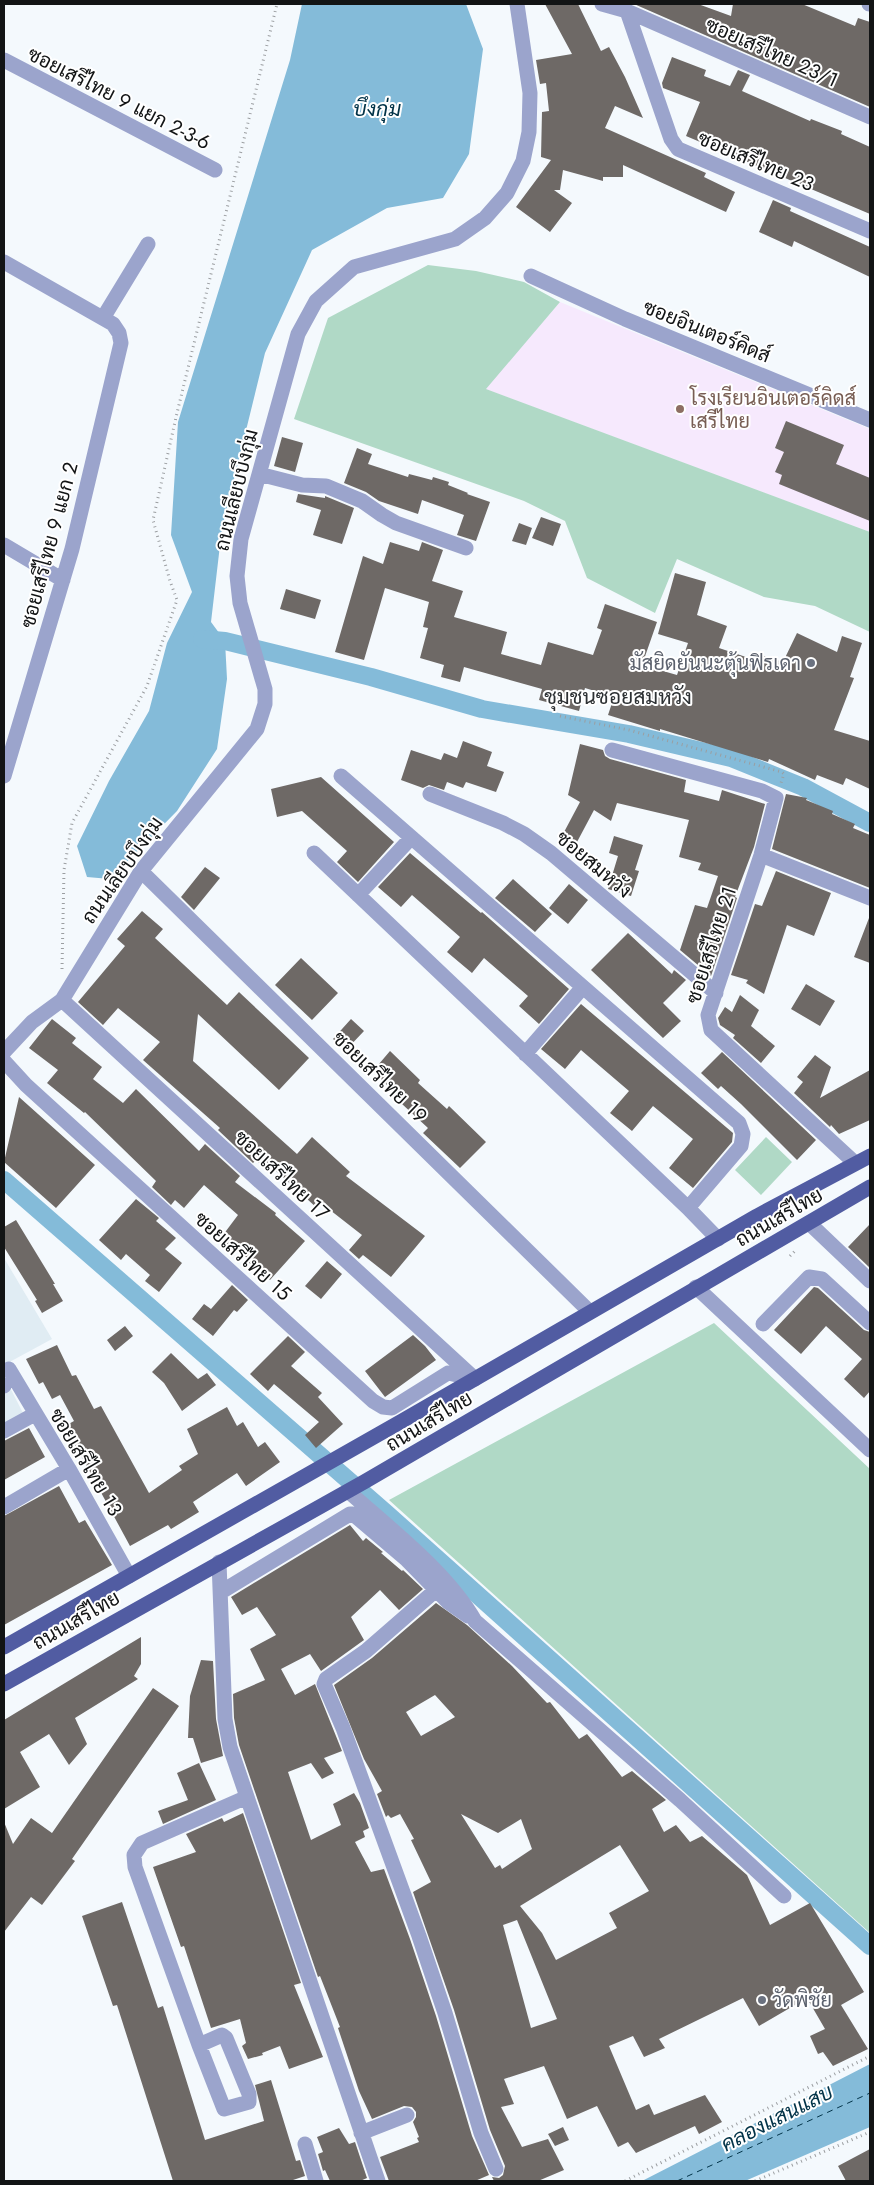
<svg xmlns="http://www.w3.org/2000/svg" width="874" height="2185" font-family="Jost,Sarabun,sans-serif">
<rect width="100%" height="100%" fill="#f4f9fd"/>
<path fill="#e0ecf3" d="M4 1258 52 1339 4 1365Z
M4 1376 23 1413 4 1424Z"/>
<path fill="#f6e9fd" d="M560 302 870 429V532L485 389Z"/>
<path fill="#b0d9c6" d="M428 265 476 271 524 282 560 302 486 389 870 532V632L815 606 764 597 677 559 655 613 587 578 565 521 524 501 294 419 328 318Z
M766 1137 792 1162 761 1195 735 1170Z
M714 1323 870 1469V1933L389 1500Z"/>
<path fill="#84bbd9" d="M302 4H466L483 49 469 154 443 198 387 208 312 250 265 353 222 528 211 622 225 641 227 679 217 749 177 811 110 879 87 877 77 846 109 781 149 711 167 643 192 592 171 535 178 422 290 60Z
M870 2064V2127L745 2181H642Z"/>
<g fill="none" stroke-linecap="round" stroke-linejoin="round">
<path stroke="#84bbd9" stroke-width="18" d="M202 639 225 641 371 677 482 709 629 734 731 758 803 787 870 823
M4 1180 386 1513 870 1946"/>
<path stroke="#023348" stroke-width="1" stroke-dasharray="6 5" stroke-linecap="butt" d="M677 2181 870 2093"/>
</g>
<path fill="#6e6966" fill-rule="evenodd" d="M545 4H578L601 51 609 47 625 77 643 118 615 106 605 128 706 173 704 177 735 192 726 212 623 165V177H603V181L563 170 560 190H554L572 203 550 232 516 207 551 160 541 157 542 112 549 111 546 83 540 84 536 60 572 54Z
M634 4H698L731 16 733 4H802L855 26 858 18 870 22V107Z
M672 57 706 70 704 76 730 86 738 70 750 75 742 91 810 121 811 119 842 131 841 134 870 147V214L686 136 700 102 663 88 662 83Z
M773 200 791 208 790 211 870 247V277L794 241 792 247 759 232Z
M786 421 844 445 836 464 870 478V521L779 484 782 475 775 472 784 452 775 448Z
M282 437 303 443 295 472 274 466Z
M357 448 372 454 368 464 408 477 409 474 432 480 433 477 449 482 448 485 468 493 467 494 490 502 476 541 457 535 464 515 422 500 418 514 379 501 366 492 344 483Z
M298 494 325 498V496L354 508 342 544 313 535 321 510 296 502Z
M541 517 561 524 553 546 532 538Z
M519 523 532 528 526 545 512 541Z
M390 542 419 551 422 542 443 550 432 581 463 591 454 617 507 632 501 654 541 665 548 642 593 655 602 630 597 628 605 604 657 622 642 665 677 675 688 643 658 634 675 573 706 582 697 615 727 626 719 648 749 658 751 652 783 662 797 633 837 652 842 636 862 643 850 677 854 678 834 730 870 741V789L846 778 843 785 817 775 815 780 769 759 768 762 660 729V731L608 715 614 697 585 688 579 711 539 700 542 689 464 667 460 682 441 677 444 665 420 658 428 628 423 627 429 602 385 588 364 660 335 652 363 556 383 564Z
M286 589 321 600 315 619 280 609Z
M463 741 492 752 487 766 504 772 496 792 466 782 463 788 447 782 444 790 429 785 423 788 401 780 411 750 441 760 444 753 457 758Z
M580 744 603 750 605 756 610 759 686 780 684 792 719 801 722 790 765 804 754 847 735 897 737 898 711 976 680 950 695 905 707 908 718 876 698 870 701 863 679 857 689 820 617 803 611 821 594 810 577 842 563 834 580 802 568 795Z
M321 777 394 842 358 882 337 862 347 851 302 811 277 817 271 789Z
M786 794 807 798 806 800 833 811 832 814 855 824 853 828 870 835V888L772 849Z
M614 836 643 845 635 870 639 871 631 896 608 889 618 856 609 853Z
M410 853 481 913 482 912 569 989 539 1024 519 1006 528 996 484 958 472 973 447 952 460 937 412 895 401 907 378 887Z
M205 867 220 878 194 910 181 897Z
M776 871 831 893 814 936 787 925 764 994 746 983 748 980 731 975 755 904 762 906Z
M513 879 552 914 535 932 495 898Z
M569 884 588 900 568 924 549 908Z
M142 911 163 929 155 938 227 1005 239 992 309 1058 279 1090 198 1014 193 1061 297 1154 312 1137 350 1172 346 1176 425 1236 391 1277 363 1255 359 1259 349 1250 362 1235 321 1203 317 1208 264 1160 260 1164 256 1160 253 1163 218 1130 220 1128 143 1060 160 1042 118 1008 103 1025 78 1002 125 946 117 939Z
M869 918 870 919V963L854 957Z
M628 933 672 974 674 970 686 980 663 1003 681 1021 663 1038 591 970Z
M301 958 338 993 312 1020 275 985Z
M806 984 835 1001 820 1026 791 1009Z
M740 995 759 1010 751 1026 775 1046 761 1063 733 1038 735 1035 720 1025 718 1018 725 1007 732 1012Z
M581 1004 733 1133 732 1142 693 1188 669 1168 693 1139 653 1106 632 1131 610 1113 629 1091 581 1050 565 1069 541 1049Z
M52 1019 76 1038 72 1043 102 1067 93 1079 123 1103 136 1089 199 1151 205 1144 240 1176 235 1182 276 1213 275 1215 305 1241 270 1280 247 1261 249 1259 220 1239 238 1215 204 1185 184 1208 175 1200 171 1205 152 1187 156 1181 85 1112 84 1113 47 1083 58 1070 29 1048Z
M351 1019 364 1031 346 1050 333 1039Z
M390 1051 420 1080 418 1083 447 1109 449 1106 486 1142 460 1168 423 1133 428 1128 402 1104 404 1102 373 1071Z
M722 1052 816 1140 797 1160 741 1104 721 1086 718 1089 701 1073Z
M815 1055 831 1067 820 1098 870 1070V1120L839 1134 831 1125 830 1127 794 1093 803 1082 797 1077Z
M19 1097 95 1165 56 1208 4 1162Z
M136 1199 159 1218 156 1221 176 1238 165 1249 182 1263 159 1292 145 1281 150 1275 126 1254 121 1260 99 1240Z
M16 1220 55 1284H53L63 1301 42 1313 35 1301 37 1300 4 1247V1227Z
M870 1224V1268L848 1247Z
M327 1261 342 1274 321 1299 305 1286Z
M232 1285 248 1300 237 1312 234 1310 213 1336 192 1319 204 1304 211 1309Z
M814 1287 818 1288 864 1330 870 1332V1391L864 1398 844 1379 862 1359 826 1326 801 1354 774 1330Z
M125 1326 133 1336 115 1351 107 1340Z
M413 1335 425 1346 436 1360 385 1397 365 1371Z
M288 1336 305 1352 291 1366 322 1393 318 1397 343 1424 316 1448 305 1435 319 1422 274 1384 268 1391 250 1374Z
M57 1345 72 1376 76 1375 94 1409 101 1406 149 1493 182 1470 179 1466 198 1454 187 1429 227 1407 237 1426 243 1422 258 1447 265 1442 280 1462 246 1486 237 1473 193 1502 199 1512 171 1529 168 1525 130 1546 65 1426 74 1421 60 1395 52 1399 43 1382 39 1384 26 1359Z
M171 1353 198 1379 207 1373 216 1385 182 1411 164 1383 152 1372Z
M29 1428 45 1457 4 1480V1441Z
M59 1486 79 1523 85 1520 112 1565 4 1625V1516Z
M350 1525 363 1541 366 1538 383 1552 381 1553 402 1571 403 1570 423 1589 399 1610 380 1590 351 1617 364 1640 321 1671 310 1654 281 1669 295 1695 315 1684 342 1751 324 1758 334 1773 322 1779 311 1763 288 1772 311 1840 341 1825 333 1804 354 1793 360 1803 369 1828 363 1831 365 1837 355 1842 371 1872 384 1869 410 1939 436 2016 472 2136 489 2175 475 2181H389L380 2157 419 2142 417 2138 419 2137 413 2122 416 2117V2112L412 2107 404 2106 372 2119 359 2091 338 2028 340 2027 320 1976 318 1977 239 1745 234 1718 233 1694 265 1680 250 1649 276 1635 257 1607 242 1615 231 1597Z
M436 1603 467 1625 512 1666 547 1703 550 1702 579 1739 587 1734 622 1777 632 1771 666 1800 652 1809 664 1832 676 1825 690 1842 702 1836 747 1875 770 1925 810 1903 864 1992 841 2005 868 2049 833 2066 823 2052 818 2054 810 2036 825 2029 807 1998 759 2026 743 1998 659 2039 665 2048 644 2057 633 2036 609 2046 636 2110 649 2104 654 2115 705 2095 722 2122 699 2134 695 2126 636 2153 628 2142 618 2147 597 2106 567 2119 544 2066 504 2079 514 2104 501 2107 522 2147 548 2139 564 2170 538 2181H494L492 2177 499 2178 503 2175 505 2166 490 2130 454 2010 413 1892 431 1882 411 1840 414 1839 400 1814 391 1818 388 1815 386 1817 377 1794 382 1791 364 1759 334 1685 372 1658ZM435 1695 455 1717 421 1736 406 1712ZM461 1814 498 1833 521 1819 532 1849 502 1869 500 1865 495 1868ZM620 1845 649 1891 609 1913 617 1928 556 1960 542 1933 520 1906ZM517 1920 557 2019 531 2028 503 1925Z
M141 1637V1664L134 1676 138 1679 75 1718 87 1744 69 1765 49 1734 20 1752 40 1787 4 1809V1720Z
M201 1660 213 1661 216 1719 223 1756 201 1763 193 1738H188L190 1696Z
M153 1688 179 1706 72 1859 75 1861 42 1905 31 1897 4 1932V1822L13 1844 31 1818 52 1833Z
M199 1763 216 1800 163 1824 158 1811 188 1800 177 1773Z
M243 1813 301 1983 294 1985 323 2057 289 2069 280 2046 262 2053 263 2055 248 2059 242 2046 246 2043 240 2019 211 2028 184 1946 181 1947 153 1867 196 1852 186 1834 222 1818 224 1822Z
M122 1902 158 2008 163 2006 205 2140 264 2121 255 2085 271 2080 296 2161 300 2160 305 2176 290 2181H173L117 2005 113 2006 82 1916Z
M563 2127 569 2140 555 2146 548 2134Z
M339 2128 349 2144 355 2142 367 2178 360 2181H330L325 2170 323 2171 318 2154 323 2152 317 2137Z
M870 2149V2181H846L838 2166Z"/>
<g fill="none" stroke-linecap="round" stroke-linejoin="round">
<path stroke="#9b9ea1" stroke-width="3" stroke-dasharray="1 4" stroke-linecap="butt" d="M560 716 629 730 782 772 784 774 781 783
M62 969 64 870 72 823 147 686 177 600 170 581 153 520 177 413 277 4
M790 1256 797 1249
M625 2181 870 2056
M755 2181 870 2132"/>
<path stroke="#9ba4cc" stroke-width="15" d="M602 4 627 11 870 117
M869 4H870
M627 11 671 139 678 149 870 231
M4 60 215 170
M4 262 113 324 119 333 121 343 72 549 4 776
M531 276 625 319 870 420
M103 318 148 244
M259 474 302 485 326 486 362 501 382 515 396 523 466 548
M4 545 63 580
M612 750 762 791 776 798 761 855 708 1015 711 1030 855 1163
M341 776 739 1123 743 1134 741 1146 688 1208
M430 794 503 823 524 834 551 853 716 993
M314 853 688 1208 718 1239
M761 855 870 898
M141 871 590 1312
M358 895 411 838
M62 1000 474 1378
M4 1052 32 1022 62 1000 141 871 257 729 265 704V689L240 603 237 576 241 539 298 334 316 301 354 267 455 239 485 218 507 193 523 161 529 132 530 93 517 4
M525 1054 583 987
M4 1061 26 1085 373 1401 383 1407 392 1408 448 1373 475 1379
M809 1223 870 1281
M696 1287 870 1450
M763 1324 809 1277 822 1279 870 1323
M9 1369 69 1469 129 1576
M4 1385V1386
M4 1431 35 1414
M348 1491C390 1529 447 1572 475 1621L680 1800 784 1896
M4 1507 69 1469
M219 1562 225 1719 230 1747 378 2181
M436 1590 366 1651 326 1679 324 1684 343 1728 419 1936 445 2013 481 2133 496 2169
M221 1592 350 1514H353L406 1559 448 1602 468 1616
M199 2045 222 2035 226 2038 249 2094V2102L224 2109 199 2045 135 1867 134 1855 142 1843 247 1797
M361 2133 407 2115
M305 2144 316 2181"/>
<path stroke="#515ca2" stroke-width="15" d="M4 1647 402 1421 757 1216 870 1156
M4 1684 364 1482 870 1187"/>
</g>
<circle fill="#8d6e63" stroke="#fff" stroke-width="2" cx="680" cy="409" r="5"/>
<g fill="#6b7280" stroke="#fff" stroke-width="2">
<circle cx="811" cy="663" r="5"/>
<circle cx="762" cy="2000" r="5"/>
</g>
<g text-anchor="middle" stroke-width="4" stroke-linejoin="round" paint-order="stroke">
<g font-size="20" fill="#121415" stroke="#fff">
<text transform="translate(772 52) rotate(24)" y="7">ซอยเสรีไทย 23/1</text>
<text transform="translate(119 98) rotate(27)" y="7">ซอยเสรีไทย 9 แยก 2-3-6</text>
<text transform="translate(756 161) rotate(23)" y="7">ซอยเสรีไทย 23</text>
<text transform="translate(707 331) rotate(22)" y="7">ซอยอินเตอร์คิดส์</text>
<text transform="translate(236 490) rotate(-76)" y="7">ถนนเลียบบึงกุ่ม</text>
<text transform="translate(49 545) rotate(-75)" y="7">ซอยเสรีไทย 9 แยก 2</text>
<text transform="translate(594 864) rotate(40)" y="7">ซอยสมหวัง</text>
<text transform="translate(122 870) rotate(-55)" y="7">ถนนเลียบบึงกุ่ม</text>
<text transform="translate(711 945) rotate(-72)" y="7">ซอยเสรีไทย 21</text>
<text transform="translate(380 1077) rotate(44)" y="7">ซอยเสรีไทย 19</text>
<text transform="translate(282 1175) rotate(43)" y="7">ซอยเสรีไทย 17</text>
<text transform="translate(779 1217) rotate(-30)" y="7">ถนนเสรีไทย</text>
<text transform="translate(243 1256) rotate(42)" y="7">ซอยเสรีไทย 15</text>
<text transform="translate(429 1421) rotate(-31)" y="7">ถนนเสรีไทย</text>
<text transform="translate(86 1462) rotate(59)" y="7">ซอยเสรีไทย 13</text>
<text transform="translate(76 1620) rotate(-30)" y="7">ถนนเสรีไทย</text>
</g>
<g font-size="20" fill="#785e54" stroke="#fff" text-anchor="start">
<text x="690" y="405">โรงเรียนอินเตอร์คิดส์<tspan x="690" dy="23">เสรีไทย</tspan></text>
</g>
<g font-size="20" fill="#5b616d" stroke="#fff" text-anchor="end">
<text x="801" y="670">มัสยิดยันนะตุ้นฟิรเดา</text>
<text x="772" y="2007" text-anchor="start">วัดพิชัย</text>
</g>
<g font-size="21" font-style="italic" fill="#023348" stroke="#fff">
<text x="377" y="116">บึงกุ่ม</text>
<text transform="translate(777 2118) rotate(-27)" y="7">คลองแสนแสบ</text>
</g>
<g font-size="21" fill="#2d3134" stroke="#fff">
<text x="618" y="704">ชุมชนซอยสมหวัง</text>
</g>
</g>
<rect width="874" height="2185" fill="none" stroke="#121415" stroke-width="10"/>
</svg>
